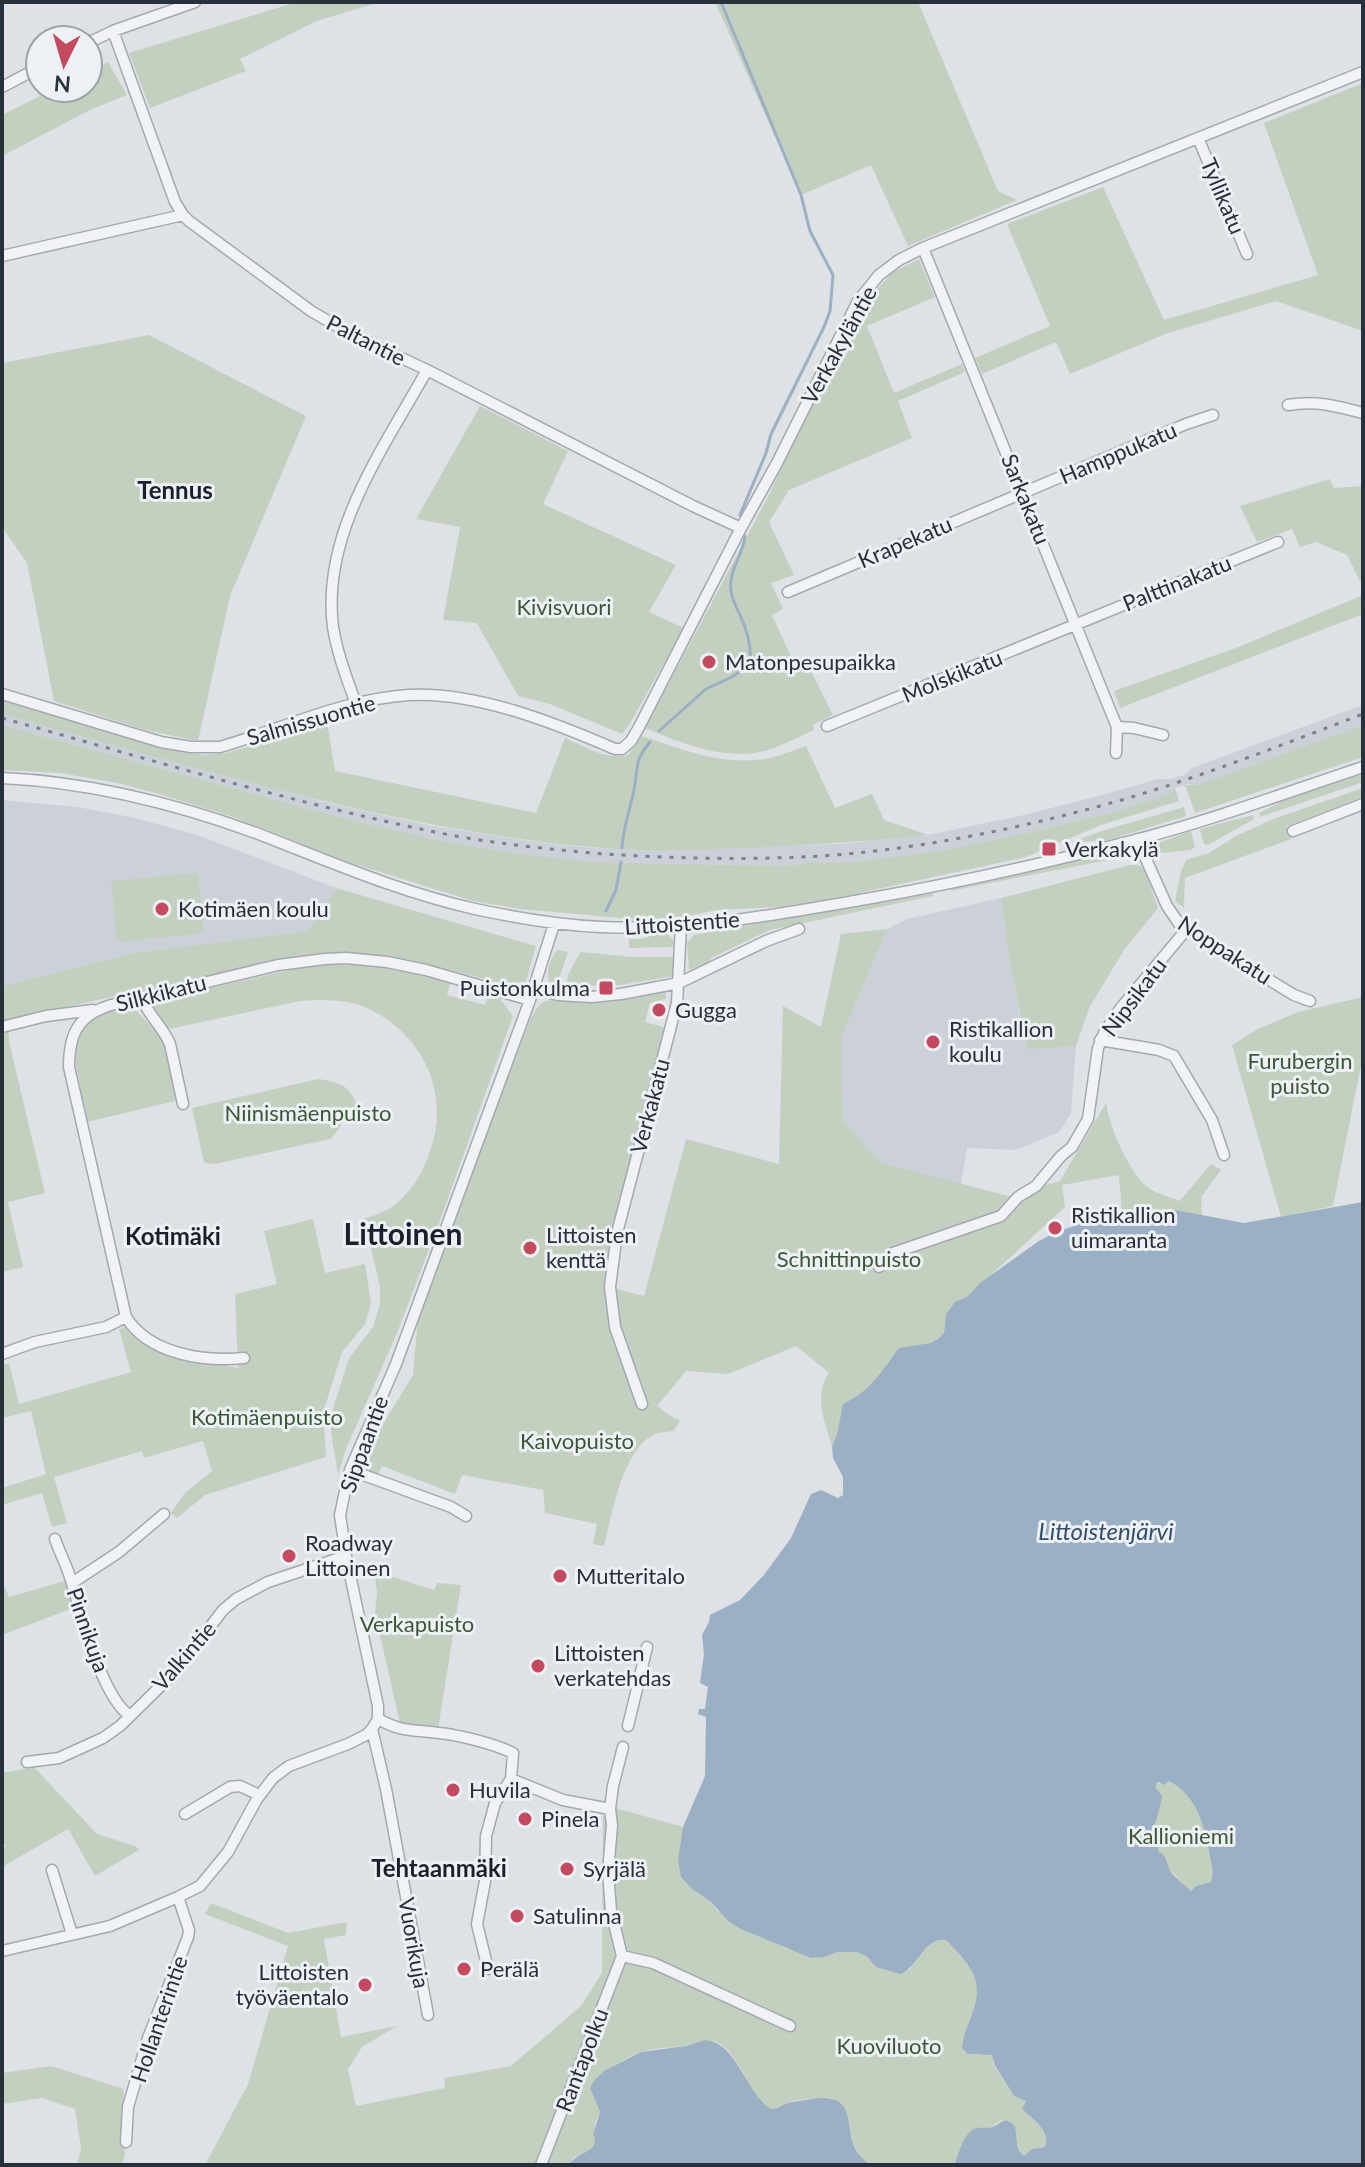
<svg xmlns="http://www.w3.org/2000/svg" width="1365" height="2167" font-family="Lato,sans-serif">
<rect width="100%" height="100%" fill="#dee1e6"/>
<path fill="#ccd0d8" d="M1363 705V725L1197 785 1187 784 1175 788 1169 794 1110 813 1022 834 944 850 846 863 812 862 788 866 595 862 528 855 470 846 428 838 324 813 2 725V714L328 803 432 826 529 841 592 848 643 850 838 844 928 835 1024 815 1106 794 1158 779H1171L1184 775 1192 768Z
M2 800 78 807 135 818 197 835 336 888 308 931 134 953 2 986Z
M1001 898 1010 963 1026 1048 1076 1046 1071 1114 1059 1132 1016 1150 967 1148 961 1184 882 1163 843 1122 841 1039 887 929 907 919Z"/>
<path fill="#c4d0bf" d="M297 2H380L317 21 240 59 246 71 150 108 129 53Z
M715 2H918L998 191 1017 200 908 246 871 165 801 195Z
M108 62 127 95 90 110 2 156V115L56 88H88V72Z
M1363 83V331L1276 301 1168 333 1070 374 1056 342 982 374 975 358 1050 326 1007 224 1103 187 1164 320 1318 275 1264 123Z
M919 259 935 297 867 326 894 393 962 364 965 372 898 401 912 438 789 490 769 522 794 575 771 583 783 609 772 615 795 665 806 661 833 715 813 725 814 730C796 738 775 750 755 753 717 758 678 742 645 728L770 493 783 463 866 301 892 273Z
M149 335 306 416 230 596 198 741 145 730 54 701 27 563 2 527V363Z
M480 406 568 451 543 504 676 565 649 612 684 628 629 725 622 734 550 704 518 696 477 623 443 620 460 527 416 519Z
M1330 479 1334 488 1363 486V587L1347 555 1316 542 1300 547 1292 529 1257 542 1240 506Z
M1363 595V614L1120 708 1114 691 1236 648Z
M2 701 183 752 205 755 227 753 327 722 335 771 536 813 565 738C586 747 605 760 628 755L642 736C684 750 725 767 770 758 782 755 794 750 806 746L835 808 872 794 884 820 928 835C866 842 804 845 741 848 691 850 640 852 590 847 389 829 196 767 2 714Z
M2 725 324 813 428 838 470 846 528 855 595 862 788 866 812 862 847 863 944 850 1022 834 1110 813 1169 794 1175 788 1179 801 1101 825 1026 857 799 906 718 910 675 918 643 920 520 909 473 901 348 862 230 816 159 794 122 784 60 773 2 770Z
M1363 725V757L1195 813 1185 785H1197Z
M1363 774V782L1260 817 1259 813 1285 800Z
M1363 788V797L1287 826 1291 839 1185 878 1184 908 1175 901 1181 871 1186 860 1209 853 1236 836 1276 818Z
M1184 807 1186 816 1108 840 1079 842 1077 840 1105 830Z
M1253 815 1254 819 1208 845 1204 844 1200 829Z
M1191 831 1195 847 1191 850 1151 854 1152 845Z
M1122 850 1131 852 1133 855 950 891 955 886Z
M1130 865H1139L1144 869 1158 908 1124 950 1090 1006 1076 1046 1027 1049 1010 963 1001 898Z
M198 873 204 933 117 942 111 881Z
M336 888 536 946 525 985 519 988C457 973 392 951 328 953 305 954 283 959 260 964L7 1020 10 1046 45 1193 8 1202 23 1267 2 1272V986L134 953 308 931Z
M925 892 933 894V896L770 930 713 957 707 963 689 970 687 943 694 935Z
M887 929 841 1039 843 1122 882 1163 1008 1196 1060 1181 1106 1103C1110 1128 1127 1167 1145 1185 1153 1193 1170 1197 1180 1201L1211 1164 1221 1170 1201 1197 1202 1216 1175 1210 1162 1214 1145 1211 1122 1212 1119 1175 1062 1185 1065 1207 967 1297C947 1305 946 1313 944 1334L931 1343 892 1357 879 1378 857 1397 843 1405 837 1434 832 1447C825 1422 813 1397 829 1373L796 1346 728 1374 686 1371 657 1406 672 1417 680 1420 674 1431C669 1432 661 1432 655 1434 622 1449 612 1515 604 1546L593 1544 597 1524 545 1513 543 1490 462 1475 455 1494 382 1466 379 1474 361 1469 374 1439 413 1375 418 1317 435 1266 530 1020C534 1013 538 1003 546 1001 560 998 577 1004 591 1003 617 1002 641 997 666 990V999L650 1003 645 1022 667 1028 606 1285V1310L615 1308 613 1288 644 1296 686 1139 779 1164 783 1006 821 1027 841 934Z
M657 934H667L673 940V947L629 948V939H641Z
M557 950 568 952 556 988 549 985C547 968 548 964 557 950Z
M580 952 634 957H675V976L620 985 566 987 568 975Z
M329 961 386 966 450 983 447 995 485 1005 489 994 498 996 513 1016 441 1218 397 1333 346 1449 338 1475 331 1432V1415L349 1358 373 1327 380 1304V1287L364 1219C375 1215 388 1211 397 1203 413 1190 424 1170 430 1151 451 1093 423 1034 367 1008 347 999 320 999 300 1001L169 1029 149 1002Z
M1363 997V1055L1333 1206 1281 1217 1232 1045 1258 1029 1298 1012Z
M134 1008 162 1038 179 1100 87 1122 73 1050 81 1028 104 1012Z
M318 1079C346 1082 356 1091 359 1119L344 1114C342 1125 339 1131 330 1139L215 1164 204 1163 192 1108Z
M313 1219 325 1273 365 1264 371 1303 365 1324 342 1352 323 1413 326 1457 205 1495 177 1518 171 1513 184 1494 212 1471 203 1441 144 1458 142 1451 54 1477 67 1523 52 1527 42 1493 2 1505V1488L46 1474 31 1411 2 1418V1366L9 1363 19 1404 131 1372 119 1329 127 1326 140 1339 161 1352 238 1368 235 1294 277 1284 264 1231Z
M374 1571 434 1590 437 1583 461 1585 438 1729 400 1723 375 1613 377 1592Z
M68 1580 81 1605 2 1635V1581L9 1597Z
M34 1767 97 1834 135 1846 139 1850 95 1876 68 1829 2 1867V1849L6 1846 2 1840V1773Z
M1169 1781C1198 1795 1205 1829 1210 1857 1212 1867 1214 1873 1211 1883L1197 1886 1190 1891C1185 1885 1178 1879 1172 1872 1152 1848 1152 1826 1162 1798L1155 1789 1156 1784Z
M612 1807 683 1827 678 1859 697 1892 710 1901 718 1912 785 1948 824 1957 837 1952H857L866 1956 876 1967 909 1970C919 1958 929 1938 946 1940 968 1964 986 1978 972 2014 967 2028 964 2037 965 2052L976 2055 992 2054 994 2066 1014 2096 1026 2101 1022 2109C1033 2119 1051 2131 1045 2147L1032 2149 1025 2156 1021 2154 1015 2137 1016 2129 1008 2121 1002 2120 991 2127 971 2131 961 2147V2151L954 2165H869C864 2158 856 2154 854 2146 846 2125 855 2095 819 2098 807 2099 792 2100 782 2105 778 2107 775 2109 771 2109 746 2092 743 2062 723 2046 711 2036 701 2042 688 2045 674 2048 659 2047 645 2051 623 2058 605 2070 590 2088L600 2112 595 2124V2146L592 2149 574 2158 569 2165H205L248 2084 288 1946 205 1914 211 1903 288 1933 347 1922 346 1935 324 1939 341 2037 397 2026 362 2047 348 2069 356 2106 445 2088 444 2078 511 2066 581 2006 602 1973 603 1818Z
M51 2066 124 2089 122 2123 125 2155 122 2165H77L81 2148 75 2109 42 2098 2 2104V2073Z"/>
<path fill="#9bb0c4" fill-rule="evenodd" d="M1363 1202V2165H954C959 2155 962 2137 972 2130 978 2126 985 2129 992 2127 1004 2123 1002 2115 1015 2126 1017 2135 1015 2150 1024 2156L1032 2149 1045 2147C1051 2131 1033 2119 1022 2109L1026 2101 1014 2096 995 2066 992 2055 968 2054 962 2048C963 2034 969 2024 973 2011 985 1977 967 1963 946 1940 924 1937 918 1968 900 1974L876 1967 866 1956 857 1952H837L824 1957 811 1958 741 1929 728 1921 710 1901 692 1889 681 1877 678 1859 683 1827 705 1776 706 1717 698 1714 699 1709H705L708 1687 700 1683 704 1654 702 1635 709 1622 710 1615 740 1600 764 1575 791 1538 811 1494 821 1490 838 1498 843 1495V1477L833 1458 832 1447 837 1434 843 1404C873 1389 880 1373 899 1348L931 1343 939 1338 944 1333 946 1314 955 1302 967 1297 980 1283 1039 1241 1054 1233 1082 1223 1122 1212 1145 1211 1162 1214 1175 1210 1244 1223ZM1169 1781C1198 1796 1205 1828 1210 1857 1212 1867 1214 1873 1211 1882L1196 1886 1191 1891C1185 1884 1174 1878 1170 1870 1165 1861 1169 1858 1159 1852L1154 1829 1162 1798 1161 1794 1156 1789V1784L1159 1782 1164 1785Z
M705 2040C737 2042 744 2091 771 2109 778 2109 781 2105 788 2103 798 2101 809 2099 819 2098 856 2096 845 2124 854 2146 856 2154 864 2158 869 2165H569C580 2149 601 2153 593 2134L600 2112 590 2088 593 2082 604 2071 641 2052 686 2046Z"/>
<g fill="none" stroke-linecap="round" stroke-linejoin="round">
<path stroke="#9bb0c4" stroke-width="3" d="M721 2 801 195 810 231 833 275 830 311 824 327 771 434 766 453 740 515
M659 731 706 689 732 677 750 664C752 647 747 630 740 615 736 607 732 599 731 591 728 570 743 556 745 536
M622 848C623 828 630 810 634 790 639 766 633 763 650 742
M606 911 616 890 621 862"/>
<g stroke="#a4a8b0" stroke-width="13">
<path id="minor" d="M113 31 175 202 183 215 189 221 311 311 345 331 427 370 693 506 741 528
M88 43 113 31 195 2
M2 87 40 67
M1198 138 1247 254
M923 248 1108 705 1117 727 1116 753
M2 256 183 215
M1288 405C1315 400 1337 406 1363 413
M788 592 1186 424 1213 415
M2 694 161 742 191 747H220C282 729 344 699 409 695 475 691 555 723 615 749H622L631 741 638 729 741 528 777 463 858 301 879 275 899 260 923 248 1363 72
M356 704C347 679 337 653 333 627 321 533 384 448 427 370
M827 726 1278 542
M1117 727 1134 728 1163 735
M2 778C89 782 174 803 256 833 329 861 399 892 475 909 517 918 558 925 601 927 690 931 779 914 866 899 957 883 1046 863 1135 840 1212 820 1288 792 1363 767
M1293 831 1363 804
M1137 839 1167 906 1180 925 1294 995 1310 1001
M534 989 558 995 592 997 621 994 679 983 766 941 799 929
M141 997C148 1015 163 1027 170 1044L183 1104
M2 1027 46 1016 93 1010
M1100 1040 1159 1050 1174 1056 1212 1120 1224 1155
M879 1267 893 1253 1001 1216 1018 1197 1036 1186 1061 1156 1072 1147 1088 1119 1098 1048 1104 1033 1120 1009 1186 930
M2 1354 35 1342 106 1327 126 1317
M244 1358C203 1362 149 1354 126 1317L69 1067C69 1034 78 1015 111 1005L278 965 325 959 346 958 387 962 426 970 530 1000
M642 1404 615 1327 610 1287 617 1233 677 1003 681 925
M350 1470 451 1507 466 1516
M55 1539C59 1551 65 1562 69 1574 81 1610 100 1695 130 1716
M72 1583 119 1552 164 1514
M378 1719C404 1733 412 1729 439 1733 459 1735 495 1744 513 1753L511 1779 495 1803 486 1836 485 1881 477 1924 488 1969
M628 1726 647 1647
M372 1729 386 1789 428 2015
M27 1762 59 1758 103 1738 120 1726 178 1669 223 1610 236 1599 268 1582 346 1556
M511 1779 563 1800 610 1809
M185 1814 230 1787 240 1786 259 1795
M52 1870 72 1934
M2 1951 110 1926 178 1897 200 1886 228 1852 257 1799 273 1778 289 1766 348 1744 366 1735 372 1729 378 1719V1706L346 1556 340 1515 345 1491 350 1470 396 1364 530 1000 554 924
M622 1956 611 1911 608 1872 612 1825 610 1809 613 1786 623 1747
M622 1956 653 1963 790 2026
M126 2142 128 2107 148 2038 188 1937 189 1930 178 1897
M541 2165 622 1956"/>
</g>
<use href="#minor" stroke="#f0f2f5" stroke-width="10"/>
<path stroke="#78818f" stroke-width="3" stroke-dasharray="4 8" stroke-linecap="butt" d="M2 718C144 758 286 801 430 831 487 843 546 849 604 854 669 858 735 860 800 857 905 853 1024 828 1125 799 1206 775 1284 744 1363 714"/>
</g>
<g fill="#c44a60" stroke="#edf0f4" stroke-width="3">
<circle cx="709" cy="662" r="8"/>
<rect x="1041" y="841" width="16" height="16" rx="4"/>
<circle cx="162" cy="909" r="8"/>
<rect x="598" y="980" width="16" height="16" rx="4"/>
<circle cx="659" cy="1010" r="8"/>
<circle cx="933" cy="1042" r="8"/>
<circle cx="1055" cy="1228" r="8"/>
<circle cx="530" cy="1248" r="8"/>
<circle cx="289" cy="1556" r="8"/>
<circle cx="560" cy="1576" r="8"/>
<circle cx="538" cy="1666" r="8"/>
<circle cx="453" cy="1790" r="8"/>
<circle cx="525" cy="1819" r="8"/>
<circle cx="567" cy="1869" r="8"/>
<circle cx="517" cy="1916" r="8"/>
<circle cx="464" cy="1969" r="8"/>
<circle cx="365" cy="1985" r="8"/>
</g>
<g text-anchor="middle" stroke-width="6" stroke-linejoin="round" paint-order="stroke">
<g font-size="22" fill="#28303c" stroke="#edf0f4">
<text transform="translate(1223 196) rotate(67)" y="8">Tyllikatu</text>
<text transform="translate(366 340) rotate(27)" y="8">Paltantie</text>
<text transform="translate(839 345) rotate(-61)" y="8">Verkakyläntie</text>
<text transform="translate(1118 453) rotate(-23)" y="8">Hamppukatu</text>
<text transform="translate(1026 499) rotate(68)" y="8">Sarkakatu</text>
<text transform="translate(905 542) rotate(-23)" y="8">Krapekatu</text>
<text transform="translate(1177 583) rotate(-22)" y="8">Palttinakatu</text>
<text transform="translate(952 676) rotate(-22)" y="8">Molskikatu</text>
<text transform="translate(311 720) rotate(-16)" y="8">Salmissuontie</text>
<text transform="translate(682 923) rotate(-4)" y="8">Littoistentie</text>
<text transform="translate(1225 950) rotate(33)" y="8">Noppakatu</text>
<text transform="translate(161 993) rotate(-14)" y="8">Silkkikatu</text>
<text transform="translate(1134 997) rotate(-53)" y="8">Nipsikatu</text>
<text transform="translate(650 1106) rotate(-75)" y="8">Verkakatu</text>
<text transform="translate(364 1444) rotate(-70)" y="8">Sippaantie</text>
<text transform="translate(88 1630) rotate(71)" y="8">Pinnikuja</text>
<text transform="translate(184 1656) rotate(-49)" y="8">Valkintie</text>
<text transform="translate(414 1943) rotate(80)" y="8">Vuorikuja</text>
<text transform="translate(159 2019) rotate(-71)" y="8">Hollanterintie</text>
<text transform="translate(582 2060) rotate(-69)" y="8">Rantapolku</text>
</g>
<g font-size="22" fill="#3d5736" stroke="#edf0f4">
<text x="564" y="615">Kivisvuori</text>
<text x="1300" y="1069">Furubergin<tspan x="1300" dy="25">puisto</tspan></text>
<text x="308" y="1121">Niinismäenpuisto</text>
<text x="849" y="1267">Schnittinpuisto</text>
<text x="267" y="1425">Kotimäenpuisto</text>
<text x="577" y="1449">Kaivopuisto</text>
<text x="417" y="1632">Verkapuisto</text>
<text x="1181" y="1844">Kallioniemi</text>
<text x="889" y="2054">Kuoviluoto</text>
</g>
<g font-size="22" fill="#28303c" stroke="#edf0f4" text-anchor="start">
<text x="725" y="670">Matonpesupaikka</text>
<text x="1065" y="857">Verkakylä</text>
<text x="178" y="917">Kotimäen koulu</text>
<text x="590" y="996" text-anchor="end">Puistonkulma</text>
<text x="675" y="1018">Gugga</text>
<text x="949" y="1037">Ristikallion<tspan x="949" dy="25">koulu</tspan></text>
<text x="1071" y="1223">Ristikallion<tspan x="1071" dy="25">uimaranta</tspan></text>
<text x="546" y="1243">Littoisten<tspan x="546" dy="25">kenttä</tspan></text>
<text x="305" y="1551">Roadway<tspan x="305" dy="25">Littoinen</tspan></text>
<text x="576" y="1584">Mutteritalo</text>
<text x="554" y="1661">Littoisten<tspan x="554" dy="25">verkatehdas</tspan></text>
<text x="469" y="1798">Huvila</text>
<text x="541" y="1827">Pinela</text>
<text x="583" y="1877">Syrjälä</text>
<text x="533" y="1924">Satulinna</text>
<text x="480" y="1977">Perälä</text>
<text x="349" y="1980" text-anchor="end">Littoisten<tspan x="349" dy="25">työväentalo</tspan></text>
</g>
<g font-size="24" font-weight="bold" fill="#1a212d" stroke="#edf0f4">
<text x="175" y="499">Tennus</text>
<text x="173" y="1245">Kotimäki</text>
<text x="439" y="1877">Tehtaanmäki</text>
</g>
<g font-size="24" font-style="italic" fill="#35506d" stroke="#edf0f4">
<text x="1106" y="1540">Littoistenjärvi</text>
</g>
<g font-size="30" font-weight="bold" fill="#1a212d" stroke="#edf0f4">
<text x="403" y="1245">Littoinen</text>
</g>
</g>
<rect width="1365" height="2167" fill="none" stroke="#28303c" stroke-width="8"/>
<g transform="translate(64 64) rotate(185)"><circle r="38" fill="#edf0f4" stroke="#9ea3aa" stroke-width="2"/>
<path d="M0-6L14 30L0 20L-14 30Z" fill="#c44a60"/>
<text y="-12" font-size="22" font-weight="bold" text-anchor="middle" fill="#28303c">N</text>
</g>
</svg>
